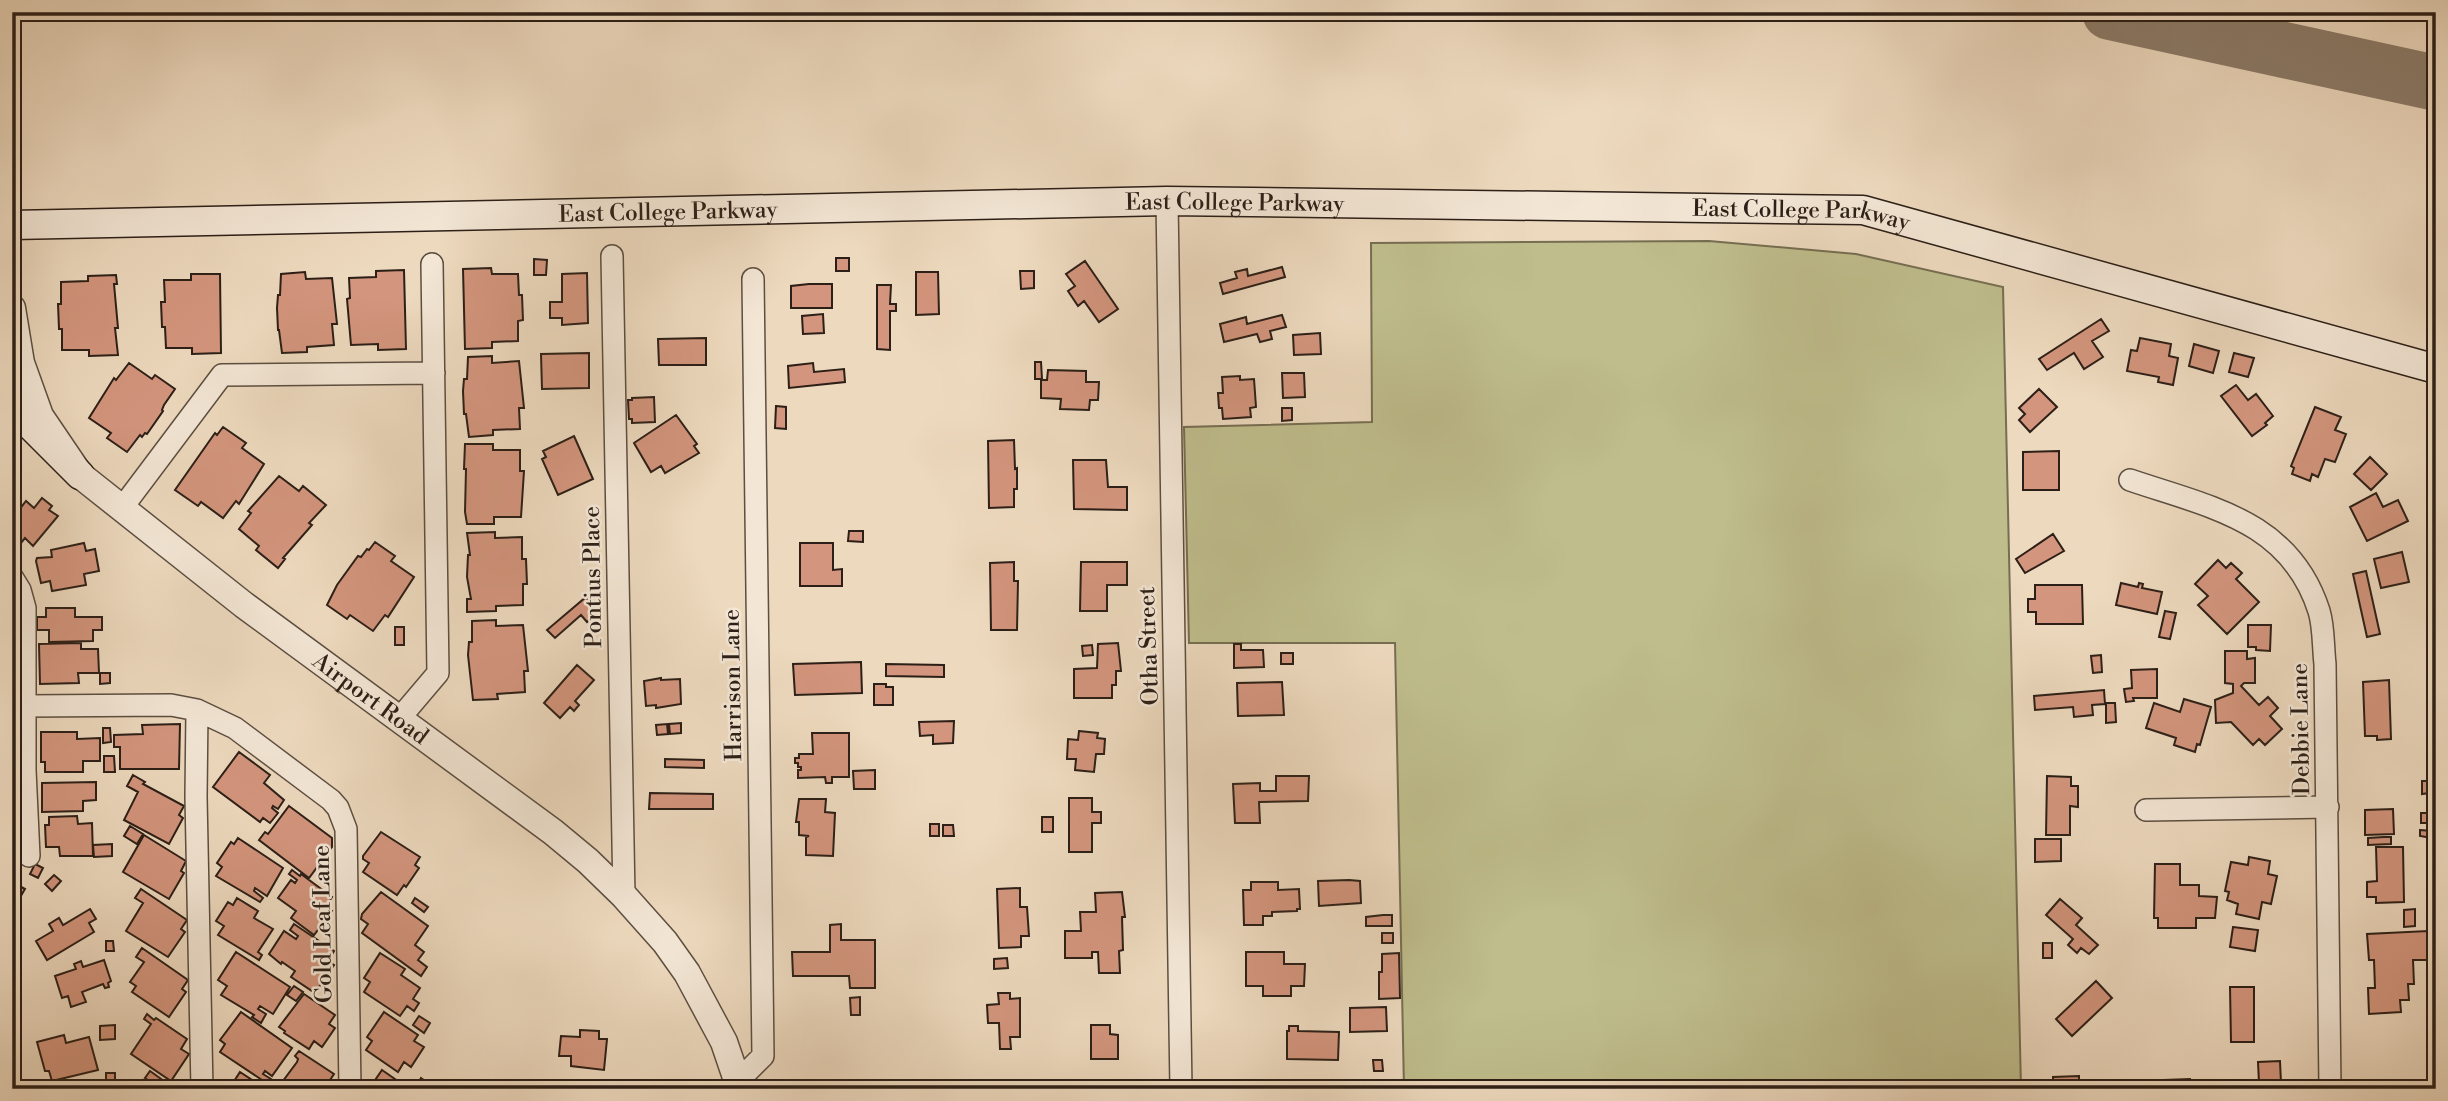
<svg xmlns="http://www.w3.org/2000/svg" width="2448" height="1101" font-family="'Libre Bodoni',serif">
<rect width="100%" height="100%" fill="#edd9be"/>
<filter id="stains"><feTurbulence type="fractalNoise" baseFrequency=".00286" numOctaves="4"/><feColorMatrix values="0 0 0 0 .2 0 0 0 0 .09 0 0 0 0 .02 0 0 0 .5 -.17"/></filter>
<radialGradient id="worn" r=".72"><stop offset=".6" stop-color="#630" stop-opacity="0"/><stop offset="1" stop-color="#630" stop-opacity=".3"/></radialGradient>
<path fill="#bfbd8c" stroke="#766e52" stroke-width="2" d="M1709 241 1856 254 2003 287 2021 1089H1404L1395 643H1189L1184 427 1372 422 1371 243Z"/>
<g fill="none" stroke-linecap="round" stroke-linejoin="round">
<path stroke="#8c7c6a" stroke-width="56" d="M2110 12 2436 83"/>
</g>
<path fill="#d3957d" stroke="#2c1f17" stroke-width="2" d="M836 258H849V271H836Z
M534 259 547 260 546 275H534Z
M1085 261 1118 309 1099 322 1084 301 1078 306 1068 291 1075 286 1066 274Z
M1282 267 1285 277 1223 294 1220 283 1237 278 1235 272 1247 269 1248 276Z
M491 268 492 274H518L519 295H522L523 320 518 321V341L492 342V348L465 349 463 269Z
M404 270 406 349 378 350V344L351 345 347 299 350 298 349 278 376 277V271Z
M1020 271H1034V288L1021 289Z
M305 272 306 279 332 278 337 324H332L334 345 307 347V352L282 353 279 330H278L277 308 278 295H280L281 274Z
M916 272H938L939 314 916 315Z
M587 273 588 323 562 325V318H550V302H562V274Z
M191 274H220L221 353 192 354V348H166L165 327H162L161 302H165L164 280H191Z
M116 275 117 284H114L118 328H115L118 355 89 356V350H62V329H59L58 304H61V282L88 281V276Z
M809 284H832V308H791V286Z
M877 285H891L890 304H896V311H890V350L877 349Z
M823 314 824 333 803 334 802 316Z
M1282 315 1286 327 1270 331 1272 339 1260 342 1257 334 1224 342 1220 324 1246 317 1247 324Z
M2101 319 2109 331 2092 341 2103 357 2084 369 2074 353 2047 370 2039 359Z
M1320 333 1321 354 1294 355 1293 335Z
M706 338V365H659L658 339Z
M2140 338 2171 344 2169 356 2178 358 2173 385 2158 382 2159 377 2127 371 2131 350 2137 351Z
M2194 344 2219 351 2213 373 2189 366Z
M589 353V388L542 389 541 354Z
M2234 353 2254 358 2248 377 2229 372Z
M492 356V363L519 361 524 408H519L520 429 493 430V435L469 437 466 414H464L463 391 464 379H467L468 357Z
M1035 362H1041L1042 379H1035Z
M129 363 152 379 155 375 175 389 164 405 162 410 163 411 147 434 145 433 142 437 140 435 127 452 107 438 111 433 89 418 114 378 116 380Z
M813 363 814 372 844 369 845 382 789 388 788 366Z
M1048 370 1086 371V382H1099L1098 400H1090L1089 410 1060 409 1061 399 1041 398V380H1047Z
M1282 373H1304L1305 397 1283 398Z
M1240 376V380L1254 379 1256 407 1250 408 1251 417 1223 419 1222 408H1219L1218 393H1223L1222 377Z
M2236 385 2248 400 2256 394 2273 416 2265 423 2267 425 2252 436 2221 396Z
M2039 389 2057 407 2030 432 2019 420 2025 414 2019 408Z
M654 397 655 422 632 423V419H629L628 400H632V398Z
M776 406 786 407V429L775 428Z
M2315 407 2341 417 2335 430 2346 434 2335 462 2325 459 2318 477 2312 474 2310 481 2292 474 2294 468 2291 466Z
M1282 408H1292V420L1282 421Z
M676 415 697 444 694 446 699 453 665 473 661 466 651 472 634 443Z
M223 427 246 443 242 448 264 464 239 504 236 501 223 518 201 502 198 506 175 490 215 433 217 435Z
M574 436 593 479 558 495 542 459 546 457 543 451Z
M1014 440 1015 469 1017 468V489H1014V507L989 508 988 441Z
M465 444H493V450H520V471H524L521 517H494V524H467L465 512 466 469H464Z
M2059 451V490H2023V452Z
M2370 457 2387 474 2371 490 2354 474Z
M1073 460H1106L1108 487H1127V510L1074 509Z
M279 476 299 491 303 486 326 505 309 523 312 525 283 558 285 559 278 568 256 550 259 546 239 529 251 513 248 511Z
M2376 493 2383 507 2398 500 2408 521 2367 541 2350 507Z
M42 498 52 506 49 510 58 516 33 546 25 538 12 554V519L26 501 34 508Z
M849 531H863V542L848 541Z
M495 532V538L522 537V559H526L527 584H523V605L496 606V611L467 612V599H471L467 577 468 555H470L467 533Z
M2053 534 2064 551 2025 573 2016 559Z
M375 542 395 556 391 561 414 577 388 617 385 615 373 631 350 615 347 619 327 605 337 585 358 556 361 557 367 549 369 550Z
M84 543 86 551 95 549 99 571 84 574 86 585 52 591 50 581 41 583 36 561 37 558 52 557 51 550Z
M800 543H833V570L842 569V586H800Z
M2402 552 2409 582 2381 588 2374 559Z
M2218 560 2226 568 2231 563 2242 573 2236 579 2259 602 2227 634 2198 605 2208 596 2195 584Z
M1014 562V581H1018L1017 630H991L990 563Z
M1081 562H1127V585H1107V611H1080Z
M2366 571 2380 634 2367 637 2353 574Z
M2121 583 2138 587 2139 583 2143 584 2142 588 2162 592 2157 614 2116 605Z
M2035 585H2082L2083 624H2036V612H2028V599H2035Z
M586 597 599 612 587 622 581 615 555 638 547 630Z
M46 608H75V617H102V630H93V641L49 642V630H37V617H46Z
M2165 611 2176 613 2170 639 2159 637Z
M496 620V626L523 625 528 671H524L525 692 497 694 498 699 473 700 468 655 469 642H472V621Z
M2248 625H2271L2270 651 2256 650V647H2248Z
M395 627H404V645H395Z
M81 643V649H98L99 673H78L79 683 40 684 39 644Z
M1118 643 1121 671H1116V685H1112V698H1074V669L1097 668 1098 644Z
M1234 644H1241V650H1263L1264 667 1234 668Z
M1092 645 1093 655 1083 656 1082 646Z
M2225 651H2247V659L2255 658V683H2244L2241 686 2259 705 2268 697 2278 708 2270 716 2282 729 2265 745 2259 739 2253 745 2231 722 2216 723 2215 700 2233 693V684L2225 683Z
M1281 653H1293V664H1281Z
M2101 655 2102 672 2093 673 2091 656Z
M861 662 862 693 795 695 793 664Z
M886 664 944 665V677L886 676Z
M577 665 594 680 575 701 579 705 574 711 570 707 560 718 544 703Z
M2157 669V698H2133L2134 701 2126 702 2124 689 2132 688 2131 670Z
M100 673H110V683L100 684Z
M661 678V680L680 679 681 704 656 708V705L646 706 644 681Z
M2430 678H2436V688H2431Z
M2389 680 2391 739 2377 740V736H2365L2363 682Z
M1282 682 1284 715 1238 716 1237 683Z
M874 684H886V687H893V705H874Z
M2104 690 2105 704 2092 705 2093 715 2074 717 2073 707 2035 710 2034 696Z
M2184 699 2211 707 2200 745 2197 744 2195 752 2174 745 2176 738 2146 728 2154 703 2180 712Z
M2106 703H2115L2116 722 2106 723Z
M954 721 953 743 933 744V735L920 736 919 722Z
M681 723V733L670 734 669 724Z
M180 724 179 769H120V747H114V735L143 734 142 725Z
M667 724 668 734 657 735 656 725Z
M103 728H110L111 742 103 743Z
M1079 731 1098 733 1097 738 1105 739 1104 754H1096L1094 772 1075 770 1076 759H1067L1068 739 1078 740Z
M41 732H77V739L100 738V761H83V772H45V762H41Z
M812 733H849V777H832V783H826L825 777 798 778V770H801V767H798V763H795V758H799V754H813Z
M239 752 270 775 264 783 284 800 278 809 273 806 272 808 278 813 270 823 263 818 260 822 213 787Z
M104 756H114L115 772H104Z
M665 759 704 760V768L665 767Z
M875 770V789H854L853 771Z
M133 775 145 782 143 784 184 806 179 815 183 818 169 844 124 820 138 792 127 786Z
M1276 776H1309L1308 801 1259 802 1260 823H1235L1233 784 1260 783V791H1276Z
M2047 776 2071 777V786H2078V807L2070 806V835H2046Z
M2422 781H2430L2429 793 2422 794Z
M96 782V800L83 801V811L42 812V783Z
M650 793 713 794V809H649Z
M1069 798H1092V812H1101V823H1092V852H1069Z
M799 799H826L825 812 835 813 833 856 806 855V837L809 836 799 835V822H796Z
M289 806 332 838V847L309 878 259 840 265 832 268 834Z
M2393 809 2394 834 2365 835V810Z
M2421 813H2430V823H2421Z
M77 816 78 824 92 823 93 856H60L59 847H46L45 825H49V817Z
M1042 817H1053V832H1042Z
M930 824H939V836H930Z
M943 825H953L954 836H943Z
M130 826 143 834 137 844 124 836Z
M2420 830 2432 831V838L2420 836Z
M381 832 420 857 415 865 419 868 406 887 404 885 397 895 363 872 369 863 363 859V856Z
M144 835 186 861 181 871 184 873 169 899 123 872Z
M2384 837H2391V844L2368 845V838Z
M238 838 283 868 267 896 255 888 254 891 263 898 260 902 216 876 222 867 217 863 231 842 234 844Z
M2035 839H2061V861L2035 862Z
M112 844V856L94 857 93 845Z
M2376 847H2403L2404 902 2376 903V897H2367V882L2377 881Z
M2249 857 2270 861 2268 874 2277 876 2271 904 2262 902 2259 919 2236 914 2238 904 2227 900 2229 892 2225 891 2231 862 2248 865Z
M35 864 43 868 38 878 30 874Z
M2155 864H2180V885H2199V896L2217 897 2215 918H2196V928H2158V918H2154Z
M292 870 300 876 301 874 332 897 326 906 332 911 314 935 291 918 296 911 278 898 291 880 295 883 297 880 289 874Z
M54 875 61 881 52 891 45 884Z
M1349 880 1360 881 1361 903 1319 906 1318 881Z
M12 882 25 889 12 911Z
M1251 882H1278V890L1299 889 1300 909H1297V911L1272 912V916H1263V925H1244L1243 890H1251Z
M1020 888V907H1027L1029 936H1021V947L999 948 997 889Z
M141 889 187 920 181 929 185 932 168 957 126 931 143 903 135 898Z
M381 892 428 926 415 945 424 952 418 960 427 967 421 976 362 933 368 924 361 919 362 914Z
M1122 892 1125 917H1122L1123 950 1119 951 1120 973H1099L1098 952H1092V958H1065V931H1081L1080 912H1096L1095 893Z
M237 898 258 911 254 918 273 929 258 952 262 955 259 960 218 935 224 926 216 921 228 902 233 905Z
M415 898 428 907 424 912 412 903Z
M2060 899 2082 918 2076 925 2098 945 2089 954 2081 948 2077 953 2068 945 2073 939 2046 915Z
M90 909 96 919 89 923 94 932 47 960 36 941 53 931 49 924 59 918 63 925Z
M2415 909V926L2404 927V910Z
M1383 915H1392V926H1366V917Z
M294 924 334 951 328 961 334 965 315 993 291 977 295 971 282 962 281 964 269 954 284 931 296 939 298 936 290 930Z
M841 924V940H875V988H850L849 976H793L792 952H830V925Z
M2233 927 2258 930 2255 951 2230 947Z
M2428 931 2429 960H2413L2414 984H2408L2409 1000H2400L2401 1012 2369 1014 2368 988H2375L2374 960H2369L2367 934Z
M1382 933H1393V943H1382Z
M106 941H113L114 951H106Z
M2043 943H2052V958H2043Z
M142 948 188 980 182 989 186 992 169 1017 132 992 136 986 130 982 144 962 136 957Z
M236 952 290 987 273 1014 260 1006 258 1009 266 1014 261 1023 252 1017 254 1015 221 995 227 986 218 980Z
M1246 952H1284V964H1305L1304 986H1291V996H1263V986H1246Z
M380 953 405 969 401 975 420 988 413 999 419 1003 414 1011 407 1006 400 1016 364 992 370 982 364 978Z
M1399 953 1400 998 1379 999V972H1382V954Z
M1007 958 1008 968 994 969V959Z
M104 960 111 981 108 983 109 987 105 988 103 984 82 992 86 1002 71 1007 68 996 62 998 55 976 76 969 74 964 81 961 83 967Z
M2096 981 2112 998 2072 1036 2056 1019Z
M294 986 303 992 296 1001 287 995Z
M2230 987H2254V1042H2231Z
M998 993H1010V999L1020 998V1037H1010L1011 1049H1000L999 1023H988L987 1005 999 1004Z
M304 994 335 1015 329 1024 335 1028 322 1047 314 1041 309 1049 284 1033 285 1031 279 1027Z
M860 997V1015H851L850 998Z
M1386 1007 1387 1031 1350 1032V1008Z
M241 1012 292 1048 272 1076 265 1071 263 1074 271 1079 268 1084 220 1052 225 1044 220 1040Z
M384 1012 418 1035 414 1041 424 1047 411 1067 404 1062 398 1072 366 1050 372 1041 367 1037Z
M147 1014 154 1020 156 1018 187 1039 181 1049 189 1054 171 1081 131 1054 151 1024 144 1019Z
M419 1016 430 1023 424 1033 413 1025Z
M115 1025V1039L100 1040V1026Z
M1091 1025H1110V1034L1118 1035V1059H1091Z
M1289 1026H1298V1031L1339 1032 1338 1060 1287 1059V1031H1289Z
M580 1030 599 1031V1039H607L604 1070 571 1066V1056H559L561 1036 580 1037Z
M64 1035 66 1043 89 1037 98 1070 52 1081 49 1071H45L37 1042Z
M299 1051 334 1074 328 1083 335 1089H277L297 1062 298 1059 295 1056Z
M1373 1060H1382L1383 1071H1374Z
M2280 1061 2281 1083H2259L2258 1062Z
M382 1070 405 1086 403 1089H369Z
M150 1071 157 1076 175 1089H137L143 1080 151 1086 152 1083 145 1078Z
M240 1072 266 1089H229Z
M106 1073H115V1084H106Z
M2079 1076V1089H2053V1077Z
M421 1078 431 1085 429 1089H422L417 1085Z
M2190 1079 2191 1089H2164V1080Z"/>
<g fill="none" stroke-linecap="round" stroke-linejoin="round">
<g stroke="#5c4e41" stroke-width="24">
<path id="minor" d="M1167 201 1181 1089
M612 256 624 896
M2130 480C2209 507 2290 520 2319 611 2324 627 2323 647 2325 664L2330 1089
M122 508 222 375 434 373
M12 577 20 590 25 608V770L29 856
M26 706 171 705 197 710 235 728 331 800 338 808 346 829 350 1089
M197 710 196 797 202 1089
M399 719 438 673 432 264
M2146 810 2328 807
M739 1080 763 1056 753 279"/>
</g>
<g stroke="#5c4e41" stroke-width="29">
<g id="tertiary">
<path id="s1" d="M12 308 21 363 40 416 80 475 244 605 553 832 588 861 624 896 665 942 687 973 724 1042 740 1089"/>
</g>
</g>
<g stroke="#2c1f17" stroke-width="31">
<g id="secondary">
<path id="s2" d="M12 225 1167 201 1863 210 2436 369"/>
<path d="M12 407 80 475"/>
</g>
</g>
<use href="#minor" stroke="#f3e6d5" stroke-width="21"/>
<use href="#tertiary" stroke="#f3e6d5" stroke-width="26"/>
<use href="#secondary" stroke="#f3e6d5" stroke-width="28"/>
</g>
<g text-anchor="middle" stroke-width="5" stroke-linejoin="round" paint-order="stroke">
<g font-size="23" fill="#2c1f17" stroke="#f3e6d5">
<text dy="8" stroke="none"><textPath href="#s2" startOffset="1223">East College Parkway</textPath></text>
<text dy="8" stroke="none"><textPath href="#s2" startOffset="656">East College Parkway</textPath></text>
<text dy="8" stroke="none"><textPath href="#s2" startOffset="1790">East College Parkway</textPath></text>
<text transform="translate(592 577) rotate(-91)" y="8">Pontius Place</text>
<text transform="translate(1148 646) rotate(-92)" y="8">Otha Street</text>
<text transform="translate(732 685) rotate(-91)" y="8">Harrison Lane</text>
<text dy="8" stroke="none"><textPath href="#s1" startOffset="550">Airport Road</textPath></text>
<text transform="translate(2300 729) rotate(-91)" y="8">Debbie Lane</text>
<text transform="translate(322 924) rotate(-91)" y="8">Gold Leaf Lane</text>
</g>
</g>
<rect width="2448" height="1101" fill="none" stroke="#edd9be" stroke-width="42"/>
<rect x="14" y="14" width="2420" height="1073" fill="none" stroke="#2c1f17" stroke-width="3.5"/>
<rect x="21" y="21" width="2406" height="1059" fill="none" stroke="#2c1f17" stroke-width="2"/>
<rect width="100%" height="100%" filter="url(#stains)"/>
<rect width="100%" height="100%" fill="url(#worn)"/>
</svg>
